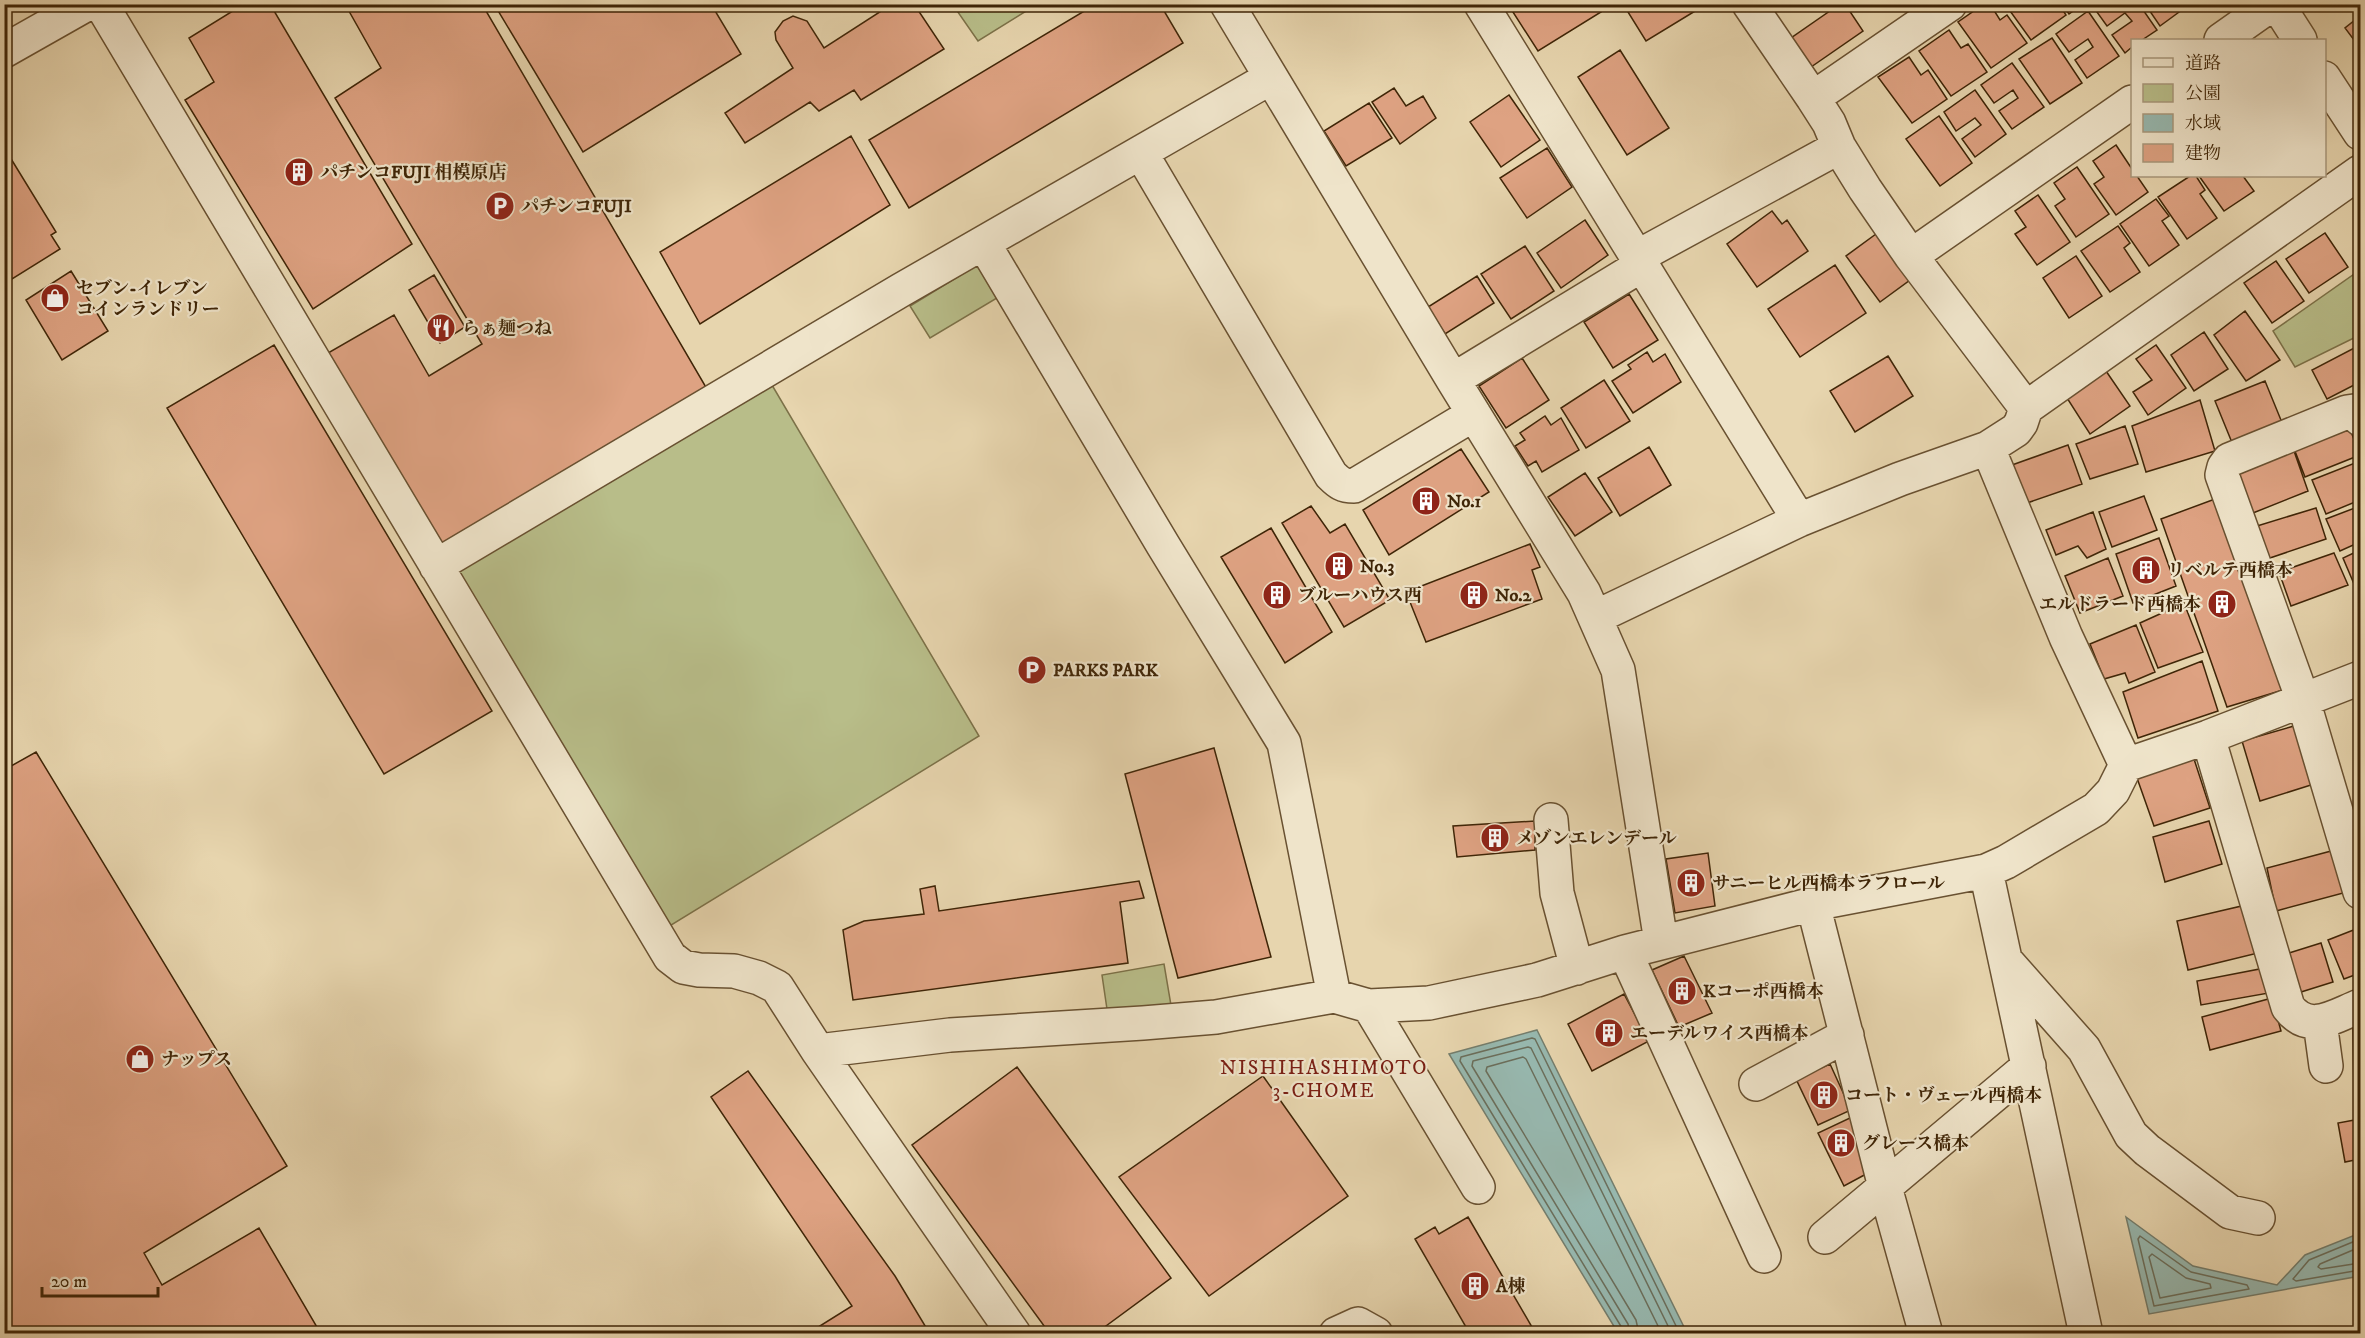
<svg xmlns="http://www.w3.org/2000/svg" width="2365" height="1338" font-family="'IM FELL DW Pica','Noto Serif JP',serif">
<rect width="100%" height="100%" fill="#e7d5ae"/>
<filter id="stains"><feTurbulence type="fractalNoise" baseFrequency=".00333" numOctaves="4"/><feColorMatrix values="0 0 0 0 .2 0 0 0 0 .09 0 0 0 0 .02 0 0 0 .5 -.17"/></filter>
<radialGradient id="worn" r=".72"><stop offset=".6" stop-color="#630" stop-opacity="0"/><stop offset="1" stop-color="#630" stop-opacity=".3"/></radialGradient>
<path fill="#b8bd89" stroke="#7c7148" stroke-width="1.5" d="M953 5H1036L978 41Z
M982 262 1002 295 930 338 910 306Z
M2360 270V335L2295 367 2273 331Z
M769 380 979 736 668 927 455 567Z
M1164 964 1172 1011 1108 1016 1102 975Z"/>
<path fill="#97b8af" stroke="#747d6c" stroke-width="1.5" d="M1537 1030 1687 1333H1618L1449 1054Z
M2126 1217 2193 1266 2277 1285 2305 1255 2360 1233V1276L2149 1314Z"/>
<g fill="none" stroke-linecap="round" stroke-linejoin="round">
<path stroke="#6b6e5b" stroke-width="1.5" d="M2140 1236 2191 1272 2247 1285 2249 1289 2154 1306 2138 1239Z
M2360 1239 2309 1260 2293 1279 2296 1281 2360 1270
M2360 1247 2320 1264 2318 1267 2321 1269 2360 1263
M2152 1254 2186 1278 2210 1284 2211 1288 2160 1298 2149 1257Z
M1622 1334V1328L1460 1061 1461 1057 1532 1038 1535 1039 1680 1334
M1630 1334 1628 1324 1472 1066 1473 1061 1528 1047 1531 1048 1672 1334
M1639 1334 1636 1320 1486 1071 1487 1067 1523 1057 1526 1059 1662 1334"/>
</g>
<path fill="#dea282" stroke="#3f2507" stroke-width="1.5" d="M244 4H270L412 244 313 309 185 100 214 82 189 38Z
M345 4H482L707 389 441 544 328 353 394 315 429 376 482 344 335 98 381 68Z
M494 4H711L741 54 583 152Z
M892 4H914L944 49 861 100 854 90 819 111 810 102 745 143 725 113 793 68 776 40 775 32 783 21 793 16 807 21 824 48Z
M1096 4H1160L1183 43 909 208 869 140Z
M1519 4H1596L1601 12 1538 51 1511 9Z
M1623 4H1704L1705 5 1646 41Z
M1840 4H1845L1863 31 1811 67 1791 38Z
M1984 4H1990L2000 20 2007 15 2027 43 1991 68 1958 22Z
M2005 4H2059L2066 15 2031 40Z
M2062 4H2083L2069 14Z
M2099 4H2139L2157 30 2142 40H2132V47L2125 53 2112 35 2132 21 2125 13 2107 26 2094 8Z
M2145 4H2190L2160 26Z
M2088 11 2119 56 2087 78 2075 60 2093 47 2088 39 2069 52 2056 34Z
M2360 16V48L2345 28Z
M1949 30 1961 48 1968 44 1987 72 1951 96 1919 51Z
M2052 38 2082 83 2050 104 2019 59Z
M1620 50 1669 128 1627 155 1578 77Z
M1909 57 1921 75 1928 70 1947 99 1912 123 1878 77Z
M2012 63 2044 107 2012 129 1999 111 2018 98 2013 90 1994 103 1981 85Z
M1394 88 1406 106 1423 96 1436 118 1400 144 1372 102Z
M1975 90 2006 134 1975 157 1962 139 1981 125 1975 118 1956 131 1944 112Z
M1509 95 1540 140 1501 167 1470 122Z
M1369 103 1392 138 1346 166 1324 131Z
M1939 116 1972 163 1940 186 1906 139Z
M851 136 890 205 700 324 660 252Z
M2116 145 2132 169V176H2137L2148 192 2116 215 2094 184 2104 177 2093 161Z
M1547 148 1572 187 1527 218 1500 178Z
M5 149 56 232 51 235 60 249 12 279 4 266Z
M2077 167 2109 214 2076 237 2055 206 2065 199 2054 183Z
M2190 176H2196L2205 190 2200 194 2217 218 2187 239 2158 197Z
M2199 176H2243L2254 191 2224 211Z
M2038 195 2070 242 2037 265 2015 234 2026 227 2015 211Z
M2156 199 2169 216 2162 221 2179 245 2149 266 2120 224Z
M1772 211 1782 224 1787 220 1808 251 1757 287 1727 244Z
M1585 220 1608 255 1561 288 1537 253Z
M2118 226 2130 243 2124 248 2140 272 2110 292 2081 251Z
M2325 233 2348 267 2309 293 2286 259Z
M1876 234 1910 280 1880 302 1846 256Z
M1525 246 1554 291 1511 319 1481 274Z
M2076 256 2102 296 2069 318 2043 278Z
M2276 261 2304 301 2272 323 2244 283Z
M1835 265 1866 313 1800 357 1768 309Z
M71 271 108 331 62 360 26 300Z
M434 275 465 327 440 343 409 290Z
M1477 276 1494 303 1445 334 1428 307Z
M1629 294 1658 340 1613 368 1584 322Z
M2245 311 2280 360 2246 381 2214 335Z
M2204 332 2228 369 2194 391 2171 355Z
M274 345 492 711 384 774 167 408Z
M2156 345 2186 388 2148 415 2133 392 2152 380 2136 359Z
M2360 345V382L2327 399 2312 370Z
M1647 352 1653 362 1665 354 1681 382 1633 413 1612 381 1631 369 1628 365Z
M1888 356 1913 396 1855 432 1830 391Z
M1522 358 1549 400 1506 428 1479 386Z
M2106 371 2130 406 2090 434 2067 398Z
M1604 380 1630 421 1586 448 1561 408Z
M2265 381 2283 425 2233 445 2215 401Z
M2200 400 2215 451 2146 472 2132 426Z
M1545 416 1551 425 1561 418 1579 450 1542 472 1536 461 1528 466 1515 446 1525 440 1520 433Z
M2348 424 2360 455 2305 477 2293 446Z
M2125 426 2138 464 2090 479 2076 444Z
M2068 445 2082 484 2027 503 2012 465Z
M1649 447 1671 485 1620 516 1598 478Z
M1461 449 1489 492 1389 555 1363 510Z
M2294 451 2308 491 2253 513 2239 474Z
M2360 461V500L2326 514 2312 480Z
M1585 473 1612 512 1575 536 1548 497Z
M2144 496 2157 530 2112 547 2099 512Z
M2215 499 2283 690 2227 707 2161 519Z
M1311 506 1330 533 1345 524 1390 600 1344 627 1282 523Z
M2360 506V542L2340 551 2326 519Z
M2316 508 2326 539 2267 559 2257 526Z
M2093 512 2106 549 2087 558 2078 546 2056 555 2046 530Z
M1271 528 1332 632 1285 663 1221 557Z
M2159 538 2176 586 2133 603 2116 554Z
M1530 544 1540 567 1532 570 1542 599 1426 642 1406 592Z
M2360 550V598L2343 558Z
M2334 553 2348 585 2291 606 2279 572Z
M2108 558 2123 596 2080 613 2065 576Z
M2184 603 2203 652 2158 668 2140 623Z
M2136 625 2155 672 2129 683 2125 673 2104 679 2090 644Z
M2202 661 2218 711 2138 738 2123 692Z
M2294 726 2311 785 2260 801 2242 741Z
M1214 748 1271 957 1178 978 1125 774Z
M36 752 287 1166 144 1253 162 1285 259 1228 321 1334H4V770Z
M2194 759 2210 808 2154 826 2137 778Z
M1535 821V850L1457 857 1453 826Z
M2209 821 2222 864 2165 882 2153 837Z
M2335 850 2347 892 2276 911 2267 868Z
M1708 853 1715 906 1675 913 1666 859Z
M1139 881 1144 898 1120 902 1128 963 853 1000 843 930 864 921 924 914 920 889 935 886 939 911Z
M2246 905 2258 953 2188 970 2177 921Z
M2356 929 2360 940V973L2344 979 2328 940Z
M2321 943 2333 982 2301 992 2289 953Z
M1684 956 1712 1013 1679 1027 1652 970Z
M2265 968 2269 993 2201 1005 2197 981Z
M1624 994 1649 1041 1592 1071 1568 1024Z
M2272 998 2281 1031 2210 1050 2202 1017Z
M2353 1023H2360V1095H2354Z
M1830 1064 1851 1110 1818 1125 1796 1079Z
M1017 1067 1171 1278 1095 1334H1050L912 1145Z
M748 1071 895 1276 930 1334H807L852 1306 711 1097Z
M1263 1076 1348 1196 1209 1296 1119 1177Z
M1852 1117 1858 1131 1854 1133 1863 1152 1868 1173 1844 1186 1818 1133Z
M2360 1119V1159L2345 1162 2338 1123Z
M1468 1217 1536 1334H1470L1415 1239 1435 1227 1439 1234Z"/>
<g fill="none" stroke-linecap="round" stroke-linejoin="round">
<g stroke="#695131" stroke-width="36">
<path id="minor" d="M101 4 670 957 683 967 699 970 734 971 759 978 777 987 818 1051 1014 1334
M1227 4 1453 380 1584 593 1618 670 1661 942
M1481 4 1799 520
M2277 4 2300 40
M2221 40 2272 4
M4 51 87 4
M2324 78 2360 133
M1813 98 1950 4
M1141 153 1331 475C1339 483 1343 486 1354 486L1474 414
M984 244 1163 545 1284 743 1334 996
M1911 256 2132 102
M1637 257 1839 147
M1453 380 1642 265
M2026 408 2360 172
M2360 419 2354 411 2347 412 2229 460 2224 467 2222 475 2303 700 2360 892
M1988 448 2066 637 2126 765
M436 566 901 290 1270 78
M1596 617 1799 520 1900 479 1988 448 2016 430 2021 423 2026 408 1911 256 1865 189 1839 147 1829 123 1813 98 1749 4
M2208 737 2288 1007C2309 1035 2334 1016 2360 1006
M1551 820 1557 893 1577 968
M1986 871 2086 1334
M1813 904 1885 1187 1926 1334
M1625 952 1764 1256
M2007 962 2084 1049 2131 1135 2147 1150 2230 1212 2258 1218
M1369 1006 1478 1187
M2320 1022 2326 1066
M818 1051 950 1035 1143 1023 1216 1017 1334 996 1369 1006 1429 1003 1537 980 1625 952 1813 904 1986 871 2006 862 2096 809 2113 791 2126 765 2208 737 2360 678
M1756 1084 1847 1035
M1825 1237 2029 1066
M1336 1334 1358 1324 1376 1334"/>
</g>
<use href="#minor" stroke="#efe4ca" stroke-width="33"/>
</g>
<defs>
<g id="building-disc" transform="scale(1.5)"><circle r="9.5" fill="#8f2418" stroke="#efe4ca"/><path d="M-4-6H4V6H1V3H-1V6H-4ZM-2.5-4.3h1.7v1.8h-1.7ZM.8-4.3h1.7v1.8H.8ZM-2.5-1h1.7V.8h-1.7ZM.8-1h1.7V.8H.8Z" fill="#fff"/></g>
<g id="parking-disc" transform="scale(1.5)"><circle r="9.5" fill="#8f2418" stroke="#efe4ca"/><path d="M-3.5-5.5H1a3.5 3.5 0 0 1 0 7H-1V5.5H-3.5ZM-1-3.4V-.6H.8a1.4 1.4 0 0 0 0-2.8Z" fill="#fff"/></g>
<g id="shop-disc" transform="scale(1.5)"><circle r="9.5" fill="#8f2418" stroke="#efe4ca"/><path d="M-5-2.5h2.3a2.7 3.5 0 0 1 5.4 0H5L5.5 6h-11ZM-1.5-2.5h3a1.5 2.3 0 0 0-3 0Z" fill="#fff"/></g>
<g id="restaurant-disc" transform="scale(1.5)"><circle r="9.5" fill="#8f2418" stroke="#efe4ca"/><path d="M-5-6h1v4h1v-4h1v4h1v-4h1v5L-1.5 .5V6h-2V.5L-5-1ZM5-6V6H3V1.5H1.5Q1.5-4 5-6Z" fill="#fff"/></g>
</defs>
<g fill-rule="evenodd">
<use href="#building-disc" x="299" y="172"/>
<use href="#parking-disc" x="500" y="206"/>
<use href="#shop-disc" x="55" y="298"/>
<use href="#restaurant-disc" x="441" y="328"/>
<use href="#building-disc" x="1426" y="501"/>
<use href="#building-disc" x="1339" y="566"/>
<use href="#building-disc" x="2146" y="570"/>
<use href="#building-disc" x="1277" y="595"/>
<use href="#building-disc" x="1474" y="595"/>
<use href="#building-disc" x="2222" y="604"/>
<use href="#parking-disc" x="1032" y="670"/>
<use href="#building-disc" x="1495" y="838"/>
<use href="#building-disc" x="1691" y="883"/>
<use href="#building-disc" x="1682" y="991"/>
<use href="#building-disc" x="1609" y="1033"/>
<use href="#shop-disc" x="140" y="1059"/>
<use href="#building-disc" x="1824" y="1095"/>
<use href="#building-disc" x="1841" y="1143"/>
<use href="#building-disc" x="1475" y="1286"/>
</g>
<g text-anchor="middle" stroke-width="4.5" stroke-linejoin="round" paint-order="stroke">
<g font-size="18" font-weight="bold" fill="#3f2507" stroke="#efe4ca" text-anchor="start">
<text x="320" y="178">パチンコFUJI 相模原店</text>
<text x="521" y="212">パチンコFUJI</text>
<text x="76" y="294">セブン-イレブン<tspan x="76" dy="21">コインランドリー</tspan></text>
<text x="462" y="334">らぁ麺つね</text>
<text x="1447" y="507">No.1</text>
<text x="1360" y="572">No.3</text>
<text x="2167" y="576">リベルテ西橋本</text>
<text x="1298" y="601">ブルーハウス西</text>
<text x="1495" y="601">No.2</text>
<text x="2201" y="610" text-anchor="end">エルドラード西橋本</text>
<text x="1053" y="676">PARKS PARK</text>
<text x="1516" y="844">メゾンエレンデール</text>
<text x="1712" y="889">サニーヒル西橋本ラフロール</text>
<text x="1703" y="997">Kコーポ西橋本</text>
<text x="1630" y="1039">エーデルワイス西橋本</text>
<text x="161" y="1065">ナップス</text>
<text x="1845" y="1101">コート・ヴェール西橋本</text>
<text x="1862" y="1149">グレース橋本</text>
<text x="1496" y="1292">A棟</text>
</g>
<g font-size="20" letter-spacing="1.5" fill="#7a1f14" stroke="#efe4ca">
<text x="1324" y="1074">NISHIHASHIMOTO<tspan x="1324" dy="23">3-CHOME</tspan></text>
</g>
</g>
<rect width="2365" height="1338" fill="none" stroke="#e7d5ae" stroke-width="24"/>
<rect x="6" y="6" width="2353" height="1326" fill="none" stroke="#3f2507" stroke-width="3"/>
<rect x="12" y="12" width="2341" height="1314" fill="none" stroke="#3f2507" stroke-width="1.5"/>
<rect x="2131" y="39" width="195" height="138" fill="#efe4ca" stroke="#a9987c" stroke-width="1.5"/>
<rect x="2143" y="58" width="30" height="9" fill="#efe4ca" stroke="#a9987c" stroke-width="1.5"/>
<text x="2185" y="69" font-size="18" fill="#3f2507">道路</text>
<rect x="2143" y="84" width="30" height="18" fill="#b8bd89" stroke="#a9987c" stroke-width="1.5"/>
<text x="2185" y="99" font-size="18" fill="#3f2507">公園</text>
<rect x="2143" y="114" width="30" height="18" fill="#97b8af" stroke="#a9987c" stroke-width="1.5"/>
<text x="2185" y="129" font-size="18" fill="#3f2507">水域</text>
<rect x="2143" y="144" width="30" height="18" fill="#dea282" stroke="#a9987c" stroke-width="1.5"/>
<text x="2185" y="159" font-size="18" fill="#3f2507">建物</text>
<path d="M42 1287v9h116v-9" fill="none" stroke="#3f2507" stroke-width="3"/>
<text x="51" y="1287" font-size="18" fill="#3f2507" stroke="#efe4ca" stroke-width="4.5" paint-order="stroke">20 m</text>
<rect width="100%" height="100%" filter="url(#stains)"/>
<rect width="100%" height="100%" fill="url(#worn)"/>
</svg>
